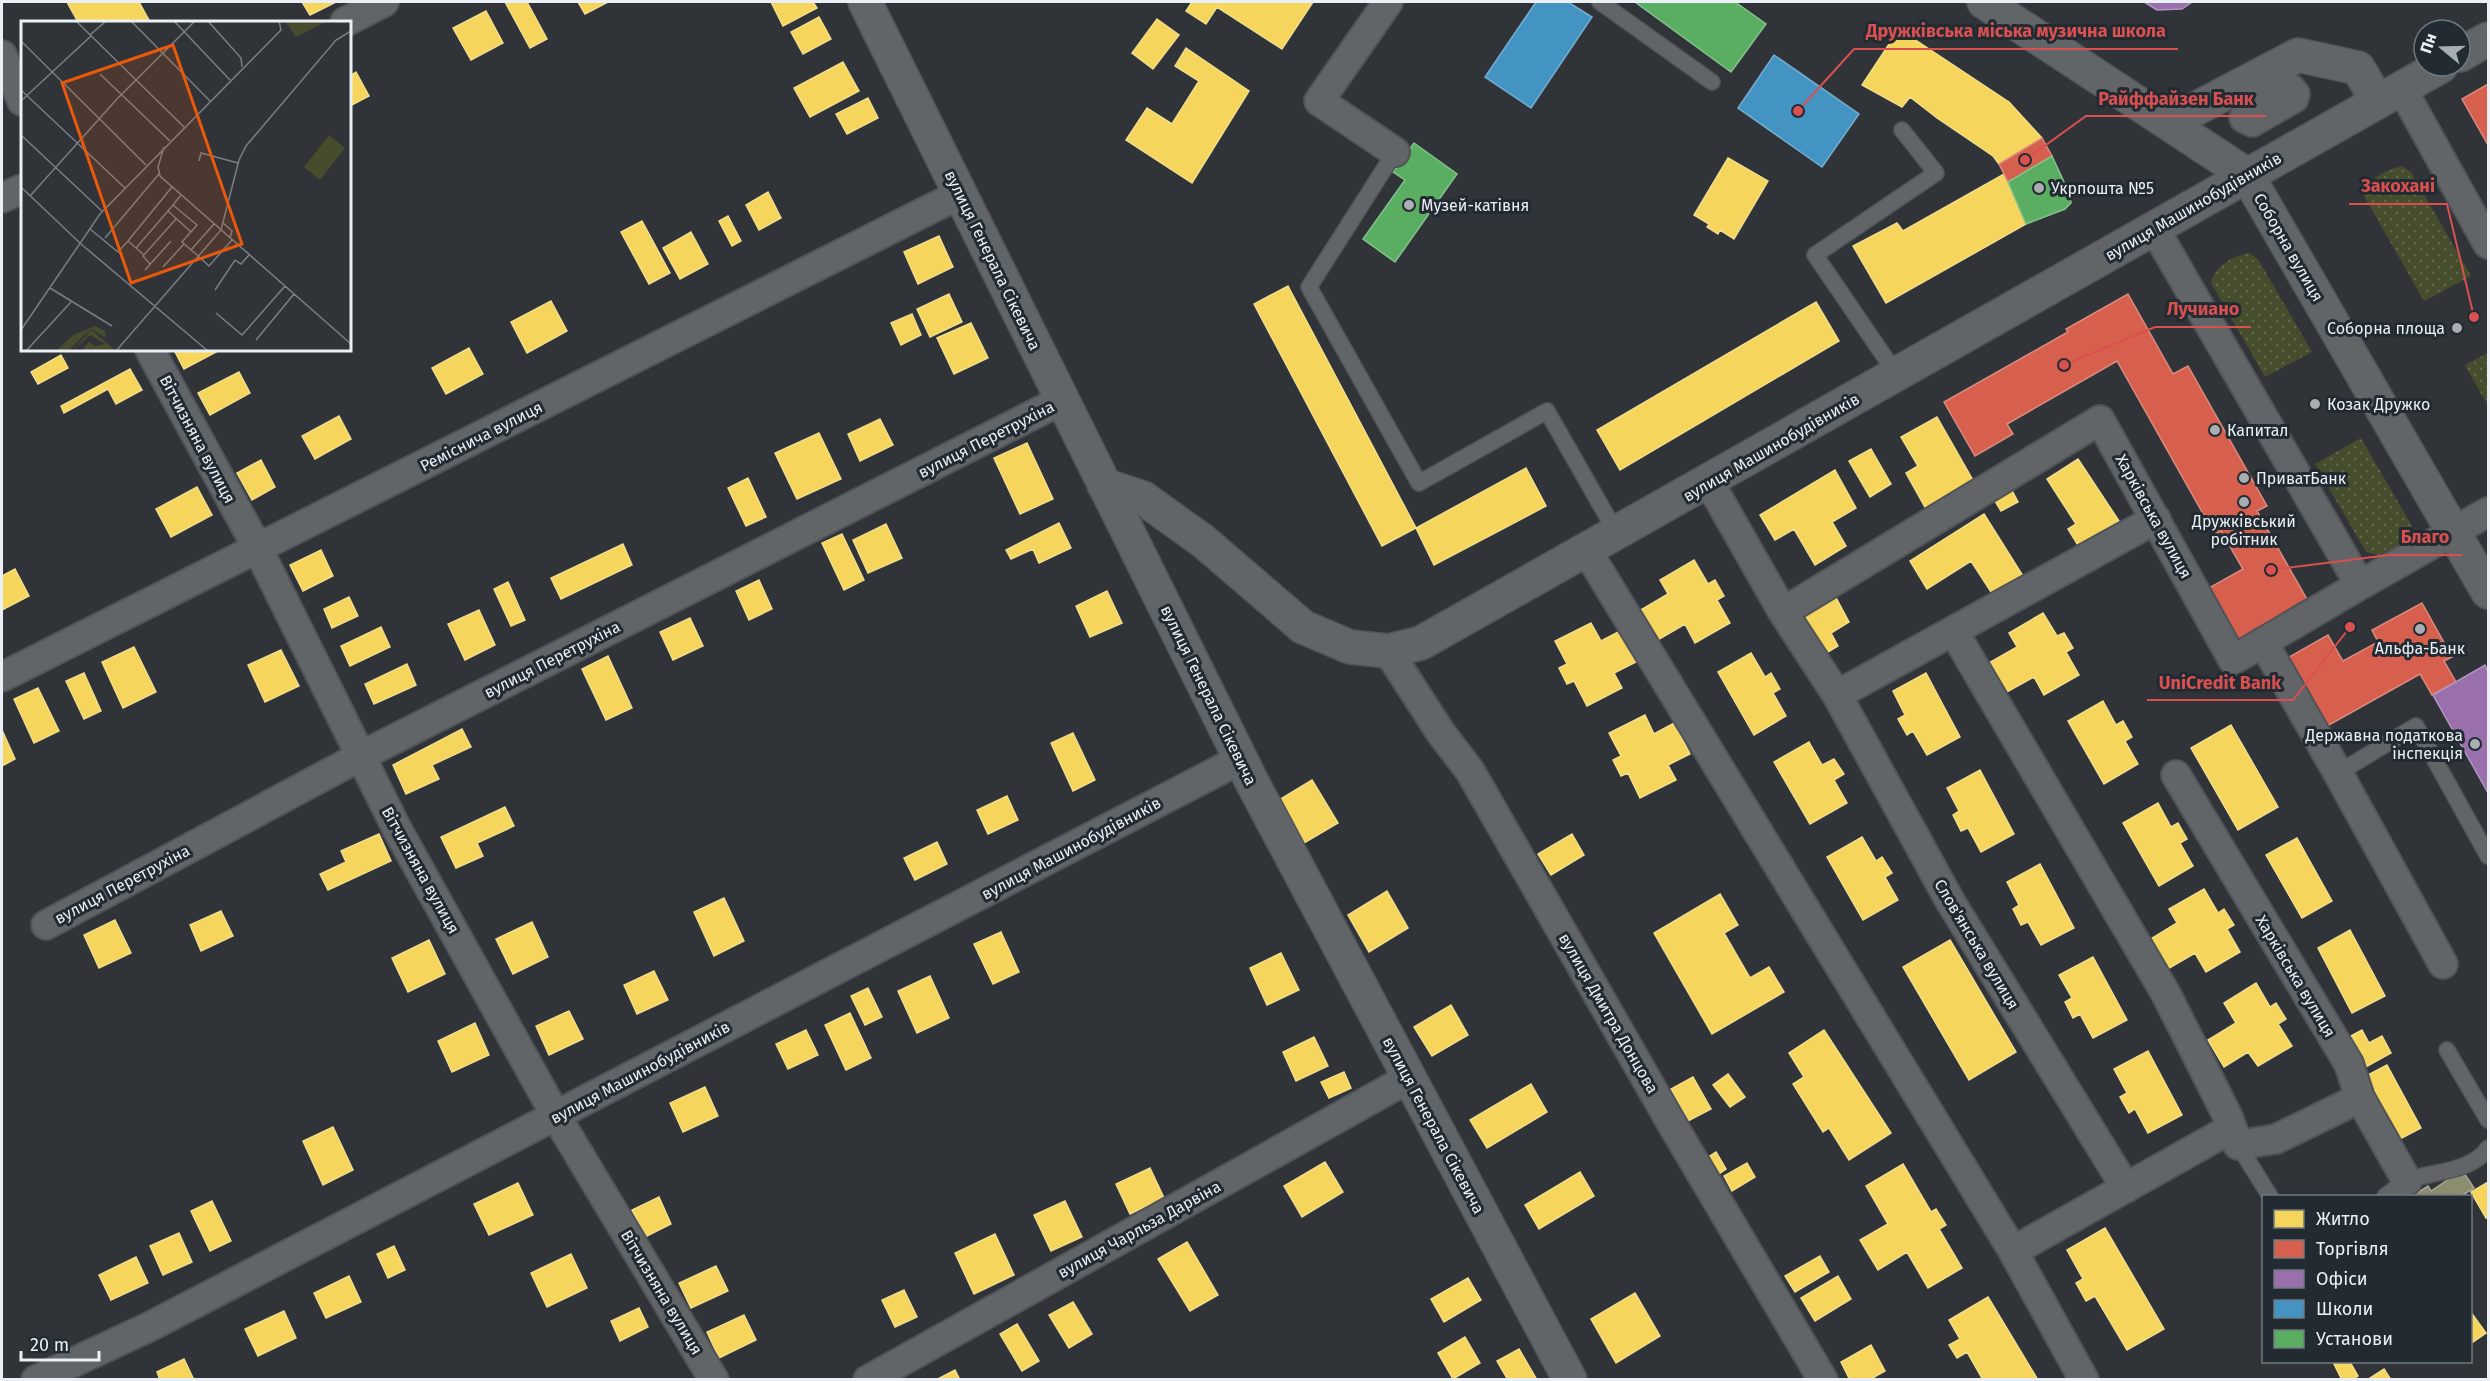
<svg xmlns="http://www.w3.org/2000/svg" width="2490" height="1381" font-family="'Fira Sans',sans-serif">
<defs>
<pattern id="grass-dots" width="8" height="8" patternUnits="userSpaceOnUse" patternTransform="scale(1.5)"><rect width="8" height="8" fill="#464d2d"/><path d="M2 2h.1M6 6h.1" fill="none" stroke="#61674c" stroke-width="1.8" stroke-linecap="round"/></pattern>
</defs>
<rect width="100%" height="100%" fill="#303438"/>
<path fill="url(#grass-dots)" d="M2402 166 2411 172 2471 276 2424 301 2364 196C2369 177 2384 171 2402 166Z
M2249 253 2258 259 2312 352 2265 377 2211 283C2215 266 2232 256 2249 253Z
M2488 353V406L2465 365Z
M2361 438 2412 526 2411 541 2396 556H2380L2366 552 2315 464Z"/>
<path fill="#f6d55c" stroke="#f2dd8a" stroke-width="1.5" d="M67 2H139L150 22H78Z
M302 2H336L310 15Z
M505 2H527L547 39 530 48Z
M578 2H608L585 14Z
M771 2H813L817 8 783 26Z
M1192 2H1313L1282 49 1217 7 1206 24 1186 11Z
M486 11 503 43 471 60 453 28Z
M819 17 831 39 803 54 791 32Z
M1157 19 1179 35 1153 69 1132 53Z
M1899 29 2009 102 2042 138 1999 164 1993 156 1937 118 1910 97 1902 107 1862 85Z
M1186 48 1249 91 1192 183 1126 140 1147 108 1172 124 1199 81 1175 66Z
M843 62 859 91 810 117 794 88Z
M356 72 369 96 350 106V76Z
M868 98 878 118 847 134 836 114Z
M1728 158 1768 181 1734 239 1720 230 1718 234 1707 227 1709 224 1694 215Z
M2004 174 2026 224 1886 303 1853 246 1897 223 1903 231Z
M768 192 781 218 759 230 746 205Z
M728 216 741 241 732 246 719 221Z
M642 221 670 273 649 284 621 232Z
M691 232 708 264 680 279 663 248Z
M939 236 953 267 918 284 904 252Z
M1288 286 1416 528 1382 546 1254 304Z
M949 294 962 322 930 337 917 309Z
M551 301 567 331 527 353 511 322Z
M1816 302 1839 341 1620 470 1597 430Z
M912 314 921 335 901 345 891 323Z
M971 323 988 358 954 374 937 338Z
M469 348 483 374 446 394 432 368Z
M174 350H214L216 352 184 369Z
M61 355 68 368 38 384 31 372Z
M130 369 142 390 116 404 108 389 64 413 61 406Z
M239 372 250 393 210 415 198 393Z
M339 416 351 439 315 459 302 436Z
M1937 417 1974 482 1926 509 1906 473 1918 466 1901 437Z
M880 419 893 445 860 461 848 434Z
M819 433 841 479 797 499 775 453Z
M1027 443 1053 499 1020 514 994 458Z
M1871 449 1891 484 1870 497 1849 461Z
M2078 459 2119 521 2079 547 2068 529 2076 524 2047 479Z
M261 460 275 487 252 500 237 473Z
M1526 468 1546 506 1434 565 1416 528Z
M1835 470 1856 508 1832 522 1846 546 1815 565 1794 529 1775 540 1760 515Z
M748 478 766 517 746 526 728 488Z
M2007 481 2018 502 2001 511 1989 491Z
M197 487 212 515 171 537 156 509Z
M1984 514 2023 576 1993 595 1971 561 1927 589 1910 561Z
M1059 523 1071 548 1039 563 1033 549 1011 559 1006 550Z
M886 524 902 558 868 573 853 540Z
M842 534 864 580 844 590 822 543Z
M623 544 632 565 561 599 551 578Z
M321 550 333 576 303 591 290 565Z
M1694 560 1708 584 1715 580 1724 596 1717 600 1730 623 1695 643 1685 624 1656 641 1639 611 1668 594 1660 580Z
M15 569 29 596 2 610V576Z
M759 580 772 609 749 620 736 591Z
M508 582 525 620 511 626 494 589Z
M1107 591 1122 623 1090 637 1076 606Z
M1833 592 1849 622 1831 633 1838 646 1823 655 1798 612Z
M349 597 358 616 332 628 324 609Z
M479 610 495 645 465 660 448 624Z
M2043 613 2057 636 2064 633 2073 648 2066 652 2079 675 2044 695 2034 677 2005 693 1987 664 2017 647 2009 633Z
M690 618 703 646 673 660 660 632Z
M1591 623 1601 641 1620 631 1636 662 1614 673 1622 688 1587 706 1574 681 1567 684 1559 668 1567 664 1555 641Z
M381 627 390 647 350 666 341 646Z
M134 647 156 692 123 708 102 662Z
M281 650 299 686 265 702 248 665Z
M1751 653 1765 677 1771 673 1780 689 1773 693 1786 716 1754 735 1718 672Z
M608 656 632 708 606 720 582 669Z
M407 664 416 685 374 704 365 684Z
M84 673 101 711 84 719 66 681Z
M1926 673 1960 737 1927 755 1913 731 1907 735 1898 719 1905 715 1893 691Z
M38 688 59 731 34 743 14 699Z
M2103 701 2116 725 2123 721 2132 737 2125 741 2138 764 2104 784 2068 721Z
M1645 715 1654 734 1674 723 1690 754 1668 765 1676 780 1640 798 1628 773 1621 776 1613 760 1621 756 1609 733Z
M2231 725 2278 807 2238 830 2191 748Z
M462 729 471 747 432 765 439 779 406 794 393 765Z
M2 730 15 759 2 766Z
M1073 733 1095 780 1073 791 1051 743Z
M1809 742 1822 765 1834 759 1844 774 1834 780 1847 803 1810 824 1774 762Z
M1980 770 2014 834 1981 852 1968 828 1961 831 1953 815 1959 811 1947 788Z
M1312 780 1338 823 1304 843 1279 800Z
M1007 796 1018 820 988 834 977 810Z
M2158 803 2171 827 2178 823 2187 839 2180 843 2193 866 2159 886 2123 823Z
M505 807 514 826 477 843 483 856 456 868 441 837Z
M379 834 391 861 328 890 320 874 346 862 341 851Z
M1572 834 1584 855 1551 875 1538 854Z
M1862 837 1876 861 1882 857 1892 873 1885 877 1898 900 1863 920 1827 857Z
M2297 838 2332 901 2302 918 2266 855Z
M937 842 947 864 915 880 904 858Z
M2040 864 2074 928 2041 945 2028 922 2021 925 2013 909 2019 905 2007 882Z
M2204 889 2218 913 2224 909 2234 925 2227 929 2240 952 2206 972 2195 953 2166 970 2149 940 2177 923 2169 909Z
M1387 891 1408 928 1369 952 1348 915Z
M1720 894 1738 925 1724 933 1750 978 1769 967 1784 992 1712 1034 1654 933Z
M724 898 744 941 714 956 694 912Z
M221 911 233 936 201 951 190 925Z
M115 920 131 953 99 968 84 935Z
M532 922 548 957 513 974 496 939Z
M2350 930 2385 996 2352 1013 2318 948Z
M1001 932 1019 972 993 984 974 944Z
M429 940 445 974 408 992 392 958Z
M1950 940 2016 1052 1969 1080 1903 967Z
M1281 953 1299 990 1267 1005 1250 968Z
M2093 957 2127 1020 2093 1038 2080 1014 2073 1018 2065 1002 2072 998 2059 975Z
M654 971 668 1000 637 1014 624 985Z
M930 976 949 1018 917 1033 898 991Z
M2256 983 2270 1007 2276 1003 2286 1019 2278 1024 2292 1046 2258 1066 2248 1052 2224 1067 2208 1040 2236 1023 2224 1003Z
M868 988 882 1017 865 1025 851 996Z
M1451 1005 1468 1035 1432 1056 1414 1027Z
M569 1011 583 1039 549 1055 536 1026Z
M850 1013 871 1058 846 1070 825 1025Z
M475 1023 489 1055 452 1072 438 1041Z
M806 1030 818 1055 788 1069 776 1044Z
M1824 1030 1891 1133 1849 1160 1829 1128 1823 1132 1793 1084 1804 1077 1789 1053Z
M2362 1030 2369 1043 2382 1036 2391 1053 2364 1068 2347 1038Z
M1314 1037 1328 1066 1296 1081 1283 1052Z
M2148 1051 2182 1115 2148 1133 2135 1109 2129 1113 2120 1097 2127 1093 2114 1069Z
M2387 1065 2421 1128 2398 1140 2364 1077Z
M1344 1072 1351 1088 1329 1098 1321 1082Z
M1728 1074 1745 1097 1730 1107 1713 1085Z
M1693 1077 1711 1109 1688 1121 1671 1089Z
M1531 1084 1547 1112 1487 1148 1470 1120Z
M705 1087 718 1116 683 1132 670 1103Z
M333 1127 353 1170 323 1185 303 1141Z
M1716 1152 1726 1169 1713 1178 1702 1161Z
M1325 1162 1343 1192 1302 1217 1284 1186Z
M1747 1163 1755 1177 1732 1191 1724 1176Z
M1903 1164 1931 1212 1936 1209 1946 1225 1939 1229 1962 1268 1928 1288 1907 1252 1878 1270 1860 1240 1888 1224 1866 1186Z
M1150 1168 1164 1198 1130 1214 1116 1184Z
M1580 1172 1594 1196 1539 1229 1525 1205Z
M2488 1182V1216L2486 1218 2471 1192Z
M518 1183 533 1215 489 1235 474 1204Z
M659 1197 671 1224 645 1237 632 1210Z
M212 1201 231 1241 210 1251 191 1211Z
M1065 1201 1082 1237 1051 1251 1034 1215Z
M2105 1228 2164 1329 2127 1350 2095 1296 2086 1301 2076 1283 2083 1279 2067 1250Z
M179 1233 192 1262 163 1275 150 1246Z
M995 1234 1014 1275 974 1294 955 1253Z
M1187 1242 1218 1295 1190 1311 1158 1259Z
M394 1246 405 1270 388 1278 377 1254Z
M571 1254 587 1288 547 1307 531 1273Z
M1820 1256 1829 1272 1795 1292 1785 1276Z
M136 1257 148 1283 111 1300 99 1275Z
M716 1266 728 1291 691 1308 679 1283Z
M349 1276 361 1302 326 1318 314 1293Z
M1838 1276 1851 1299 1815 1321 1801 1298Z
M1468 1278 1481 1300 1444 1322 1431 1299Z
M904 1290 917 1317 895 1327 882 1300Z
M1635 1293 1660 1336 1616 1363 1591 1319Z
M1988 1297 2038 1380H1983L1967 1352 1957 1358 1949 1345 1960 1339 1949 1320Z
M1073 1302 1092 1334 1069 1348 1049 1315Z
M639 1308 648 1327 620 1341 611 1321Z
M284 1311 296 1338 258 1356 245 1329Z
M2470 1311 2486 1333 2470 1344Z
M744 1315 756 1340 719 1358 707 1332Z
M1017 1324 1039 1361 1022 1371 1000 1334Z
M1465 1337 1480 1363 1453 1379 1438 1353Z
M1871 1345 1885 1371 1869 1380H1850L1841 1362Z
M1519 1349 1537 1380H1508L1497 1361Z
M184 1359 194 1380H160L157 1372Z
M2333 1362H2350L2358 1376 2352 1380H2342Z
M2384 1369 2391 1380H2367Z
M955 1370 960 1380H936Z"/>
<path fill="#d6604d" stroke="#dc8b7f" stroke-width="1.5" d="M2488 84V145L2462 99Z
M2042 138 2052 156 2008 182 1999 164Z
M2128 294 2173 374 2188 366 2267 506 2257 511 2308 601 2238 641 2209 588 2243 569 2221 531 2215 535 2117 361 2007 424 2013 434 1975 456 1944 402 2068 332 2066 329Z
M2422 603 2452 657 2444 661 2456 682 2432 695 2420 674 2320 730 2282 661 2328 635 2343 661 2378 642 2372 630Z"/>
<path fill="#9970ab" stroke="#b196c1" stroke-width="1.5" d="M2144 2H2192L2182 9 2157 10Z
M2485 665 2488 672V793L2433 695Z"/>
<path fill="#4393c3" stroke="#75afd2" stroke-width="1.5" d="M1536 2H1568L1592 17 1531 108 1485 77Z
M1774 55 1859 114 1822 167 1738 108Z"/>
<path fill="#5aae61" stroke="#85c28d" stroke-width="1.5" d="M1635 2H1735L1766 24 1731 72Z
M1414 143 1457 174 1395 262 1363 239 1405 180 1393 172Z
M2052 156 2070 195 2071 203 2065 209 2026 224 2008 182Z"/>
<path fill="#8c8c6e" stroke="#a8aa96" stroke-width="1.5" d="M2462 1170 2474 1188 2461 1196H2412L2428 1186 2431 1191Z"/>
<g fill="none" stroke-linecap="round" stroke-linejoin="round">
<g stroke="#4f5357" stroke-width="18">
<path id="lane" d="M1600 2 1712 82
M1395 152 1309 287 1419 483 1547 411 1617 534
M1897 375 1815 255 1936 173 1902 130
M2338 773 2416 726 2488 856
M2447 1050 2488 1120
M2238 1145 2270 1196
M2385 1196C2392 1191 2401 1184 2409 1180 2434 1171 2472 1172 2488 1148"/>
</g>
<g stroke="#4f5357" stroke-width="32">
<path id="street" d="M1388 2 1319 101 1395 152
M345 22 384 2
M2 55 22 101
M2291 89 2295 94 2294 98 2252 122 2244 118 2245 115Z
M2402 89 2488 244
M2 198 22 189
M2154 228 2360 585 2488 512
M150 350 258 549 397 829 556 1116 714 1380
M1709 482 1783 612 2100 420 2233 660 2360 585
M1587 551 2013 1251
M1783 612 1837 695 2156 519
M1954 632 2166 994 2228 1117 2238 1145 2276 1139 2360 1098
M2263 642 2338 773 2443 964
M1388 651 1441 733 1470 771 1672 1124 1823 1380
M2 677 960 194
M1837 695 1950 901 2126 1188
M2176 775 2349 1064 2360 1098 2407 1181
M46 925 361 756 1062 400
M36 1380 149 1327 1241 759
M868 1380 1409 1078
M2084 1380 2013 1251 2232 1128"/>
</g>
<g stroke="#4f5357" stroke-width="36">
<path id="secondary" d="M865 2 1252 782 1570 1380
M1984 2 2247 175 2488 592
M2460 55 2488 39
M2169 123 2298 55 2358 68 2378 102
M1104 485 1143 498 1203 541 1303 627 1350 647 1388 651 1421 643 2441 66"/>
</g>
<use href="#lane" stroke="#616568" stroke-width="15"/>
<use href="#street" stroke="#616568" stroke-width="28"/>
<use href="#secondary" stroke="#616568" stroke-width="33"/>
</g>
<g fill="#a9aeb3" stroke="#222b32" stroke-width="2">
<circle cx="2039" cy="188" r="6"/>
<circle cx="1409" cy="205" r="6"/>
<circle cx="2457" cy="328" r="6"/>
<circle cx="2315" cy="404" r="6"/>
<circle cx="2215" cy="430" r="6"/>
<circle cx="2244" cy="478" r="6"/>
<circle cx="2244" cy="502" r="6"/>
<circle cx="2420" cy="629" r="6"/>
<circle cx="2475" cy="744" r="6"/>
</g>
<g text-anchor="middle" stroke-width="6" stroke-linejoin="round" paint-order="stroke">
<g font-size="16" fill="#eaf0f5" stroke="#222b32" text-anchor="start">
<text x="2051" y="194">Укрпошта №5</text>
<text x="1421" y="211">Музей-катівня</text>
<text x="2445" y="334" text-anchor="end">Соборна площа</text>
<text x="2327" y="410">Козак Дружко</text>
<text x="2227" y="436">Капитал</text>
<text x="2256" y="484">ПриватБанк</text>
<text x="2244" y="527" text-anchor="middle">Дружківський<tspan x="2244" dy="18">робітник</tspan></text>
<text x="2420" y="654" text-anchor="middle">Альфа-Банк</text>
<text x="2463" y="741" text-anchor="end">Державна податкова<tspan x="2463" dy="18">інспекція</tspan></text>
</g>
<g font-size="16" fill="#eaf0f5" stroke="#222b32">
<text transform="translate(2193 206) rotate(-30)" y="6">вулиця Машинобудівників</text>
<text transform="translate(2289 247) rotate(60)" y="6">Соборна вулиця</text>
<text transform="translate(993 260) rotate(64)" y="6">вулиця Генерала Сікевича</text>
<text transform="translate(481 436) rotate(-27)" y="6">Реміснича вулиця</text>
<text transform="translate(198 439) rotate(62)" y="6">Вітчизняна вулиця</text>
<text transform="translate(986 439) rotate(-27)" y="6">вулиця Перетрухіна</text>
<text transform="translate(1771 447) rotate(-30)" y="6">вулиця Машинобудівників</text>
<text transform="translate(2154 516) rotate(61)" y="6">Харківська вулиця</text>
<text transform="translate(552 659) rotate(-27)" y="6">вулиця Перетрухіна</text>
<text transform="translate(1209 695) rotate(64)" y="6">вулиця Генерала Сікевича</text>
<text transform="translate(1071 848) rotate(-28)" y="6">вулиця Машинобудівників</text>
<text transform="translate(421 870) rotate(61)" y="6">Вітчизняна вулиця</text>
<text transform="translate(122 884) rotate(-28)" y="6">вулиця Перетрухіна</text>
<text transform="translate(1977 944) rotate(59)" y="6">Слов'янська вулиця</text>
<text transform="translate(2296 976) rotate(59)" y="6">Харківська вулиця</text>
<text transform="translate(1609 1013) rotate(60)" y="6">вулиця Дмитра Донцова</text>
<text transform="translate(640 1072) rotate(-28)" y="6">вулиця Машинобудівників</text>
<text transform="translate(1434 1125) rotate(62)" y="6">вулиця Генерала Сікевича</text>
<text transform="translate(1139 1229) rotate(-29)" y="6">вулиця Чарльза Дарвіна</text>
<text transform="translate(662 1292) rotate(59)" y="6">Вітчизняна вулиця</text>
</g>
</g>
<g transform="translate(21 21)">
<rect width="330" height="330" fill="#303438"/>
<path d="M308 114 324 127 299 159 283 146ZM70 309 73 311 94 329 60 330 68 321 74 325 84 323 69 314 51 330Z" fill="#464d2d"/>
<path d="M74 305 84 310 85 317 70 308 47 330H35L52 314Z" fill="#464d2d"/>
<path d="M264 0H306L275 16Z" fill="#464d2d"/>
<path fill="none" stroke="#7a7f84" stroke-width="1.5" d="M55 0 163 106M110 0 189 80M153 0 209 59M187 0 220 37 221 46M69 14 85 0M0 20 125 144M79 53 149 120M0 69 104 167M0 80 70 15M0 114 82 191M143 126 137 146 139 155 330 323M178 140 180 132 217 142M0 166 60 223 187 330M160 174 152 184 176 204 161 221 170 229M9 175 96 78 174 0M152 184 147 190 170 211M202 202 211 210 209 217M193 203 170 229 175 233 188 245 211 219M69 208 97 231 107 220 123 234M84 217 138 153M107 220 151 166M115 227 147 190M129 243 122 235 155 198M142 246 163 223M124 249 150 220M29 267 91 305M194 269 214 239 220 243 228 234M195 292 221 314 264 265M0 309 79 193 260 9 258 0M235 319 273 273M5 330 50 281M95 330 200 209 218 139 225 125 315 19 330 10"/>
<path fill="#e8590c" fill-opacity="0.15" stroke="#e8590c" stroke-width="3" d="M152 24 221 223 110 262 41 62Z"/>
<rect width="330" height="330" fill="none" stroke="#eaf0f5" stroke-width="3"/>
</g>
<path fill="none" stroke="#da5051" stroke-width="2" d="M1798 111L1854 49H2178M2025 160L2086 116H2266M2474 317L2447 204H2349M2064 365L2155 327H2251M2271 570L2389 555H2462M2350 627L2293 700H2147"/>
<g fill="#da5051" stroke="#222b32" stroke-width="2">
<circle cx="1798" cy="111" r="6"/>
<circle cx="2025" cy="160" r="6"/>
<circle cx="2474" cy="317" r="6"/>
<circle cx="2064" cy="365" r="6"/>
<circle cx="2271" cy="570" r="6"/>
<circle cx="2350" cy="627" r="6"/>
</g>
<g font-size="18" text-anchor="middle" font-weight="bold" fill="#da5051" stroke="#222b32" stroke-width="6" stroke-linejoin="round" paint-order="stroke">
<text x="2016" y="37">Дружківська міська музична школа</text>
<text x="2176" y="105">Райффайзен Банк</text>
<text x="2398" y="192">Закохані</text>
<text x="2203" y="315">Лучиано</text>
<text x="2425" y="543">Благо</text>
<text x="2220" y="689">UniCredit Bank</text>
</g>
<rect width="2490" height="1381" fill="none" stroke="#eaf0f5" stroke-width="6"/>
<rect x="2262" y="1195" width="210" height="168" fill="#222b32" stroke="#727a80" stroke-width="1.5"/>
<rect x="2274" y="1210" width="30" height="18" fill="#f6d55c" stroke="#727a80" stroke-width="1.5"/>
<text x="2316" y="1225" font-size="18" fill="#eaf0f5">Житло</text>
<rect x="2274" y="1240" width="30" height="18" fill="#d6604d" stroke="#727a80" stroke-width="1.5"/>
<text x="2316" y="1255" font-size="18" fill="#eaf0f5">Торгівля</text>
<rect x="2274" y="1270" width="30" height="18" fill="#9970ab" stroke="#727a80" stroke-width="1.5"/>
<text x="2316" y="1285" font-size="18" fill="#eaf0f5">Офіси</text>
<rect x="2274" y="1300" width="30" height="18" fill="#4393c3" stroke="#727a80" stroke-width="1.5"/>
<text x="2316" y="1315" font-size="18" fill="#eaf0f5">Школи</text>
<rect x="2274" y="1330" width="30" height="18" fill="#5aae61" stroke="#727a80" stroke-width="1.5"/>
<text x="2316" y="1345" font-size="18" fill="#eaf0f5">Установи</text>
<g transform="translate(2442 48) rotate(289)"><circle r="28" fill="#222b32" stroke="#727a80" stroke-width="1.5"/>
<path d="M0-4.5L10 22L0 15L-10 22Z" fill="#a9aeb3"/>
<text y="-9" font-size="16" font-weight="bold" text-anchor="middle" fill="#eaf0f5">Пн</text>
</g>
<path d="M21 1351v9h78v-9" fill="none" stroke="#eaf0f5" stroke-width="3"/>
<text x="30" y="1351" font-size="18" fill="#eaf0f5" stroke="#222b32" stroke-width="4.5" paint-order="stroke">20 m</text>
</svg>
